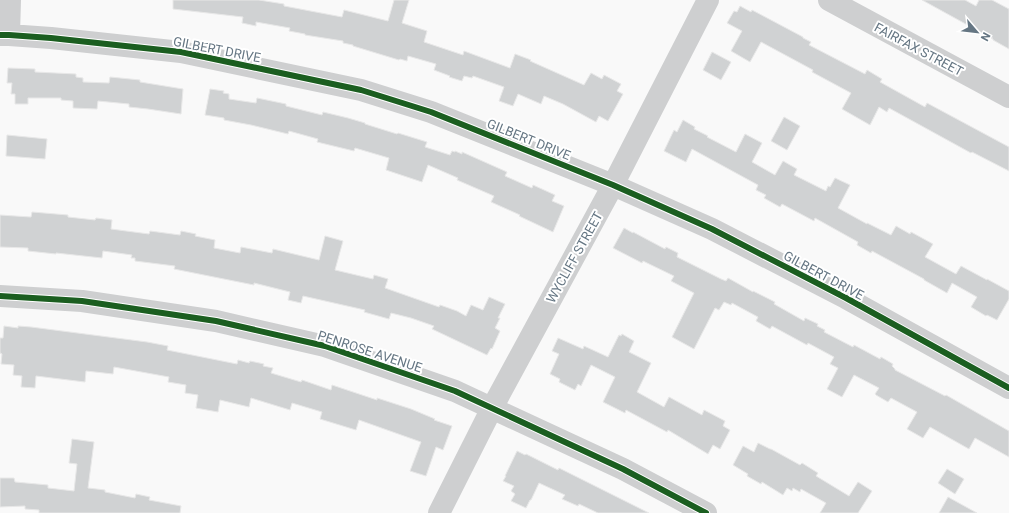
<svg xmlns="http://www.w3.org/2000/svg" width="1009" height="513" font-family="Roboto,sans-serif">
<rect width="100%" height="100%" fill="#f9f9f9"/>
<path fill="#d0d2d3" stroke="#e8e8e8" d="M173 0H259L284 4V6L342 17 344 10 388 21 394 0H409L402 23 427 31 424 42 463 55 464 51 510 68 515 54 531 60 530 61 584 85 591 73 602 79 604 75 621 84 617 91 623 94 608 121 599 116 596 122 563 104 544 96 541 104 518 94 513 106 499 101 504 87 473 76 472 78 464 76 462 81 449 77 450 76 434 70 436 64 408 56 407 61 400 59 399 60 353 46V45L343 43V41L305 35V34L289 31 290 28 256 22V26L242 23 243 17 173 9Z
M922 0H965L976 6 979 0H992L1009 9V49L993 40V39Z
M740 6 751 12 752 10 803 37V38L811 42 809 45 865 74 867 70 882 79 880 82 925 107 927 103 1009 147V171L972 152 971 153 889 108 887 112 879 107 870 125 842 109 851 93 812 72 813 70 761 42 750 62 731 51 742 31 727 23 734 11 737 12Z
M712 52 731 62 721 80 703 70Z
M8 68 35 69V72L76 74V77L83 78V82L109 83 110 77 140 80V82L183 89 181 114 148 109 129 107V104L98 101 97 109 73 108V101L61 100V98H28V104H15V94H11L12 83H7Z
M210 89 224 91 223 93 229 94V99L256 103 257 98 286 104V106L322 115 323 112 348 118 365 123V124L397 134 398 133 427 142 425 147 450 155 452 151 455 152V151L462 154V152L507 172 505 176 532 188 533 185 555 195 552 201 564 206 553 232 519 216 520 215 491 202 494 196 457 180 458 178 428 165 422 182 386 170 389 158 355 148 354 151 317 142 318 139 289 131 288 134 251 125 224 120V118L205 115Z
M784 117 800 126 787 150 771 141Z
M683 120 695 127 694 129 708 136 707 137 736 152 745 134 762 143 752 162 775 175 783 161 797 169 794 175 826 191 828 186 830 187 835 178 850 185 838 208 867 224V223L891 235 896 226 910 234 911 232 933 244 925 257 956 274 961 266 987 280V279L1009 291V299L997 320 987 315 986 316 971 307 977 297 952 283 947 293 924 280V279L872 251 871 253 857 245 858 242 815 218 814 221 782 204 780 207 764 198 766 195 756 190 758 185 692 149 686 162 664 151 674 130 677 132Z
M7 135 47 139 45 159 6 156Z
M32 212 68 215V217L95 220 96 218 112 220 111 229 149 234 150 231 180 235 181 231 196 234 195 236 215 240 214 248 240 253 241 247 272 253 273 249 319 260 325 236 343 241 335 270 373 279 374 275 388 279 385 288 439 307 440 305 457 311 466 316 471 305 483 310 489 297 505 304 498 318H500L495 328 500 331 492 349 491 348 487 355 432 329 434 326 411 318 391 313 389 319 364 312 365 310 303 296 301 303 288 300 290 292 254 283V285L174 269 175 266 135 261V258H131L132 255 103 251 102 258 56 253V254L28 251V248L0 247V215L31 217Z
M624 228 633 233V232L665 249 666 247 678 253 677 257 721 279 726 281 728 278 753 292V291L775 302 774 304 804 321 805 318 818 324 817 326 825 330 824 332 853 347 854 345 880 359 881 357 893 364 892 366 895 369V370L945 396 946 395 1009 431V457L975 438 969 449 930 427 923 438 907 429 917 412 891 398 888 402 876 395 875 394 879 388 854 375 842 397 827 389 838 368 830 364 834 357 808 343 807 345 772 326 770 329 756 321 758 317 732 303 731 305 724 302 719 310 715 308 694 349 672 337 694 293 671 281 674 276 643 261 642 263 613 248Z
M4 326 18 328V326L31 327 147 342 168 346 167 350 237 364 238 360 249 363 250 361 264 364 263 366 273 368 271 373 301 382 302 380 331 390 332 385 377 400V398L411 409 435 419 434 420 452 426 443 450 436 447 426 476 410 471 421 442 359 420 356 430 320 419 322 412 292 403 290 410 251 398 249 407 220 400 218 412 196 408 198 395 185 393 186 385 168 382 169 377 114 367 113 374 86 371 85 382 36 376 35 388 21 387 22 376 13 375 14 365 1 364 2 354 0 353V338H3Z
M622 334 634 341 629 352 651 363 637 392 664 407 669 397 702 415 704 410 725 421 723 426 730 430 720 449 713 445 708 454 668 430 667 432 626 410 625 413 603 402 615 377 591 365 581 386 578 384 575 390 559 382 560 379 550 374 559 354 552 351 558 338 583 349 584 346 608 357 619 335 621 336Z
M72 439 94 442 88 488 105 490V492L135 498 136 494 150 497 149 500 181 506 180 513H39V510L25 509V506L0 507V478H14L15 482 48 485V488L74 491 77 464 69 463Z
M758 443 770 449H771L800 465 802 463 818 473 816 476 849 496 858 482 872 491 858 513H820L826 503 801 489 800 492 793 488 792 491 787 488 783 495 762 482 761 484 747 476 748 474 733 465 743 446 754 452Z
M517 451 525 455 526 454 558 470 559 468 649 513H598L579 504 578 506 562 499 565 495 539 483 531 500H530L526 508 511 501 515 494 511 491 514 486 503 481 506 476H505Z
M947 469 964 479 955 494 938 483Z
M948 497 977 513H939Z"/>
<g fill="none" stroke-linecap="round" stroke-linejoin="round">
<path stroke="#cecfd0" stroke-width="22" d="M829 0 1009 97
M0 35H9L51 38 181 52 361 90 431 112 613 185 712 229 846 298 1009 388
M9 35 10 0
M0 296 82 301 216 321 325 346 455 391 623 469 706 513
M439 513 492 408 613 185 708 0"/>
<g stroke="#fff" stroke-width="8">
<path id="cycleway" d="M0 35H9L51 38 181 52 361 90 431 112 613 185 712 229 846 298 1009 388
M0 296 82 301 216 321 325 346 455 391 623 469 706 513"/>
</g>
<use href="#cycleway" stroke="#1b5e20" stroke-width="6"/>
</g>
<g text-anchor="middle" stroke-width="4" stroke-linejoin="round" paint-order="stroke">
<g font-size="13" fill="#657683" stroke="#fff">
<text transform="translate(217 49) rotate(11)" y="5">GILBERT DRIVE</text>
<text transform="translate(919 49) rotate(28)" y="5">FAIRFAX STREET</text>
<text transform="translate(529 139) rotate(22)" y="5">GILBERT DRIVE</text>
<text transform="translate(574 257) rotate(-61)" y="5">WYCLIFF STREET</text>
<text transform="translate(824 275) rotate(28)" y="5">GILBERT DRIVE</text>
<text transform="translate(370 351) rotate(18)" y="5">PENROSE AVENUE</text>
</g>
</g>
<g transform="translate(977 32) rotate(118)" stroke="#ffffff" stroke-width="3" paint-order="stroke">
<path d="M0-3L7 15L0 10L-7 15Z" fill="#657683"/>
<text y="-6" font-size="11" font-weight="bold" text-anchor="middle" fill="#657683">N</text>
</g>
</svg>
